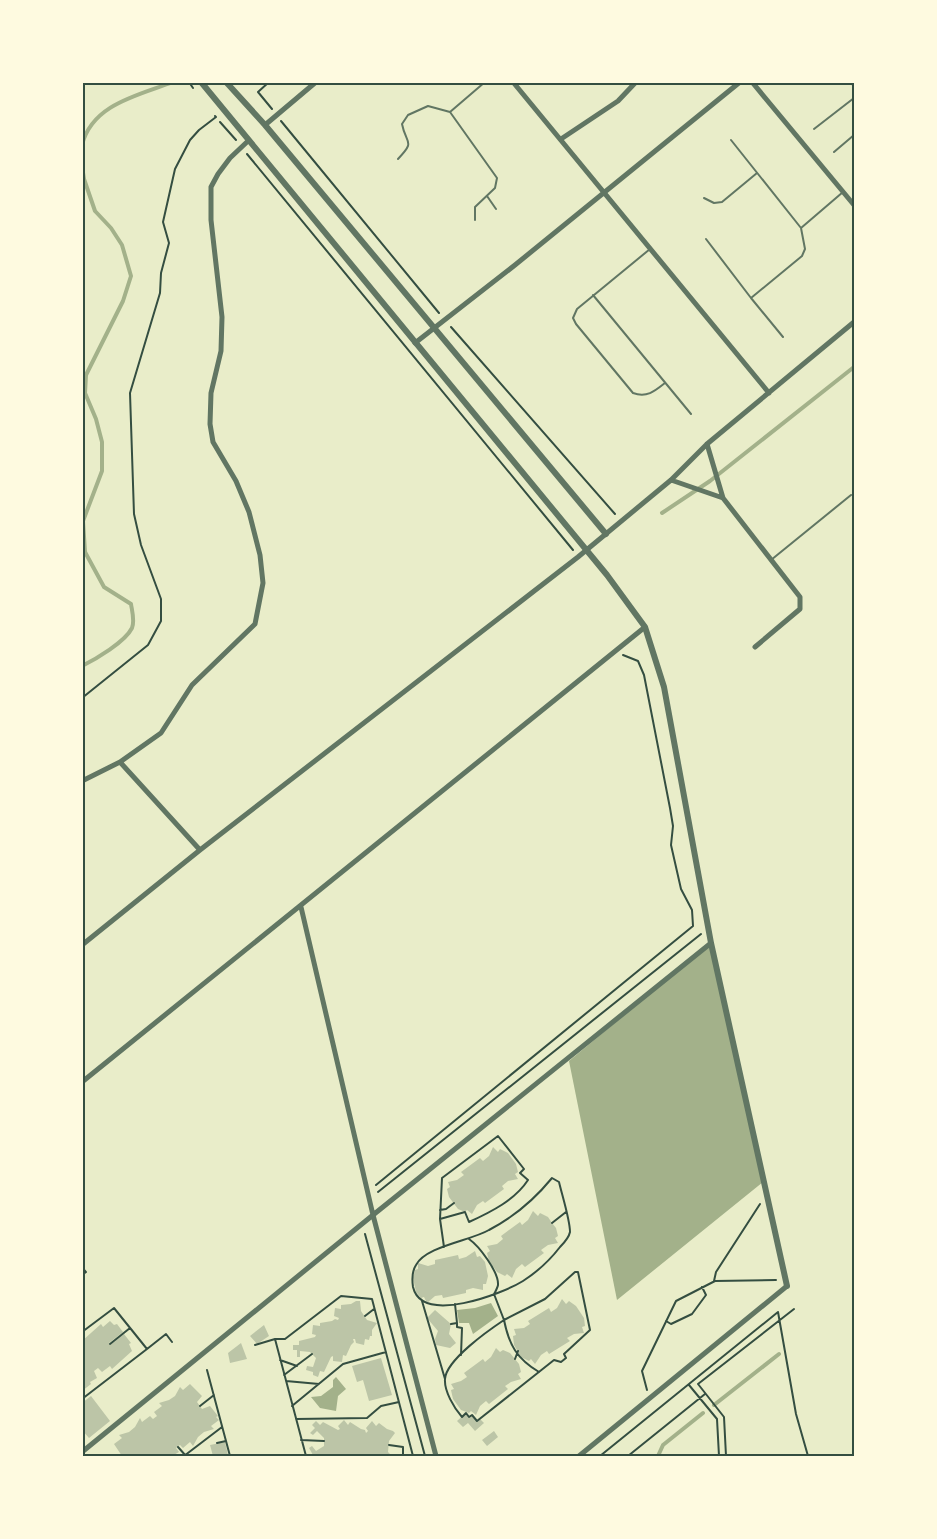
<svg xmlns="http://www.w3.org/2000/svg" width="937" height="1539" font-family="'Nunito Sans',sans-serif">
<rect width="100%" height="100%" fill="#e9edc9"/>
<path fill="#a3b18a" d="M711 943 763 1182 617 1300 569 1061Z
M491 1303 498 1316 473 1334 469 1323H459L457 1310 475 1308Z
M336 1377 346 1389 338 1396 336 1411 320 1408 311 1397 321 1396 333 1387V1380Z"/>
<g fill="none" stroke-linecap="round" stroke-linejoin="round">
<path stroke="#a3b18a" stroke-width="4" d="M82 145C92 104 139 95 173 82
M82 166 84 179 95 211 111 228 122 245 131 276 123 301 86 375 85 393 96 419 102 442V471L83 521 85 552 104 587 131 604C132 611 135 621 132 628 125 642 96 659 82 666
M662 513 710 481 854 367
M714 1405 779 1354
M658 1456 663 1445 703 1413"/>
</g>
<path fill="#bcc5a7" d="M493 1147 498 1152 500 1149 508 1153 516 1164 518 1172 515 1174 518 1179 508 1181 502 1186 504 1189 485 1203 483 1201 477 1205 472 1214 467 1210 465 1212 458 1209 449 1197 447 1189 450 1187 448 1182 457 1180 464 1175 461 1172 480 1158 483 1161 489 1156Z
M533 1211 538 1216 540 1213 548 1217 552 1223 556 1228 558 1236 555 1238 558 1243 548 1245 541 1250 544 1253 525 1267 522 1264 516 1269 512 1278 507 1274 505 1276 497 1272 489 1261 487 1253 490 1251 487 1246 497 1244 503 1239 501 1236 520 1222 522 1225 528 1220Z
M475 1251 477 1257 480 1256 485 1262 488 1276 486 1284H483V1290L473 1288 466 1290V1293L443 1298 442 1295 435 1296 427 1303 424 1297 421 1298 416 1292 413 1278 415 1270 418 1269V1263L428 1266 435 1264V1260L458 1255 459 1259 466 1257Z
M562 1299 566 1304 569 1301 576 1306 584 1318 585 1326 582 1327 584 1333 574 1334 567 1338 570 1341 549 1354 547 1351 541 1355 535 1364 531 1359 529 1361 521 1357 514 1345 513 1336 516 1335 514 1329 524 1328 530 1324 528 1321 549 1308 551 1312 557 1308Z
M356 1301H360L361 1311 367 1320 377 1323 372 1330V1336H370L369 1340 365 1339 364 1345 356 1343 355 1339H353L354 1342 351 1345 346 1356 343 1355 342 1362 333 1361V1356L331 1357 324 1372 320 1371 318 1377 313 1375V1372L306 1370 307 1366 313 1367 316 1358 310 1352 300 1351V1357H297V1350H293V1345H299V1341L315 1337 316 1335 312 1334 313 1325 320 1326V1323L332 1321 335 1319 338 1320 339 1318 334 1316 335 1308 341 1309V1305L351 1304Z
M435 1310 451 1324 449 1334 456 1343 450 1348 436 1345 435 1339 438 1331 427 1318Z
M110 1321 114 1325 117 1324 123 1332 109 1343 110 1345 124 1334 131 1343 129 1344 132 1351 112 1369 110 1366 102 1372 98 1368 94 1371 97 1378 90 1382 91 1384 82 1391V1341L101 1324 103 1327Z
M264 1325 269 1336 257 1344 250 1336Z
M241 1343 247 1359 230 1363 228 1353Z
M496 1348 500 1352 503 1350 510 1353 519 1364 521 1372 518 1374 521 1379 511 1382 505 1386 508 1389 489 1404 486 1401 480 1406 476 1415 471 1411 469 1413 461 1410 453 1399 451 1390 454 1389 451 1384 461 1381 467 1377 464 1373 483 1359 485 1362 491 1357Z
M381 1358 392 1395 369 1401 363 1380 357 1382 352 1366Z
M190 1384 202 1396 197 1402 202 1409 210 1406 218 1416 216 1417 219 1420 211 1426 214 1429 204 1432 198 1437 193 1446 190 1442 183 1448 180 1445 176 1448 179 1452 172 1456 130 1455 128 1456 127 1455 122 1456 114 1444 122 1438 119 1435 129 1432 135 1427 140 1418 142 1422 150 1416 153 1419 157 1416 154 1412 162 1406 159 1403 169 1400 175 1396 180 1387 183 1390Z
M91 1396 110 1421 89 1438 82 1430V1403Z
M466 1413 469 1417 472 1415 477 1421 480 1419 484 1423 475 1431 468 1423 463 1427 457 1421Z
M344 1420 348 1425 350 1422 361 1429 365 1430 366 1433 368 1431 366 1428 372 1421 376 1426 379 1423 387 1429 393 1431 395 1433 389 1441 388 1452 391 1455 310 1456 313 1455 309 1448 312 1446 316 1451 324 1446V1438L317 1431 313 1435 310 1433 315 1428 312 1425 316 1421 320 1425 323 1422 338 1430 340 1429 338 1426Z
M494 1431 498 1437 487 1446 482 1440Z
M225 1442 228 1455 213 1456 210 1445Z"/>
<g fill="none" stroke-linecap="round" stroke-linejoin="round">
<path stroke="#344e41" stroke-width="2" d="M189 82 193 88
M269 82 258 92 272 109
M281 121 439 313
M220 122 236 140
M247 154 573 550
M451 327 615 514
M82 698 148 645 161 621V599L141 545 134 514 130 393 160 293 161 273 169 243 163 222 175 169 190 140 199 130 216 117 215 116
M552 1178 559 1182C562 1195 570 1220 570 1232 569 1237 564 1243 560 1247 550 1260 537 1272 523 1281 502 1294 422 1325 413 1287 412 1280 412 1271 416 1265 426 1246 470 1241 489 1230 514 1217 534 1200 552 1178Z
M376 1185 693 926 692 910 681 889 671 845 673 826 670 808 644 675 638 661 623 655
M378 1192 701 934
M440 1210 446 1209 454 1203
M440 1219 465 1212 469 1222C491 1212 515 1200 528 1180L520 1173 524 1169 498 1136 442 1178 440 1219 444 1247
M552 1223 566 1212
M365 1234 425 1456
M469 1239C479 1246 499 1272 498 1285 498 1286 495 1293 494 1294L504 1320 545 1299 575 1272H578L590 1330 564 1354 566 1358 561 1362 554 1360 477 1421 472 1415 469 1417 466 1413 462 1417C454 1408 444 1391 445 1379 446 1360 489 1330 504 1320 509 1345 517 1359 539 1372
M82 1267 86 1272 82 1275
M714 1281 716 1272 760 1204
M422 1301 445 1379
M365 1316 374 1309
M666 1321 671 1324 692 1314 706 1295 702 1287
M457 1323V1327L462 1328 461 1355
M451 1324 457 1323 455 1304
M82 1332 114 1308 147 1349 82 1399
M275 1339H285L341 1296 372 1299 413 1456
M110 1344 130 1328
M255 1345 275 1339 306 1456
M147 1349 166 1334 172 1342
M515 1359 518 1351
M280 1360 297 1366
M207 1370 230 1456
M284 1375 312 1354
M286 1381 319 1384
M689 1385 717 1419 719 1456
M647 1390 642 1371 676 1301 715 1281 776 1280
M200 1406 214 1395
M292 1406 343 1364 386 1352
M296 1419 367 1418 381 1406 399 1402
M301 1440 324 1441
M217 1443 226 1441
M389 1445 403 1447V1456
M178 1447 186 1456
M184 1456 222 1427
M224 1456 230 1455
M600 1456 778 1312 796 1414 808 1456
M628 1456 705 1394
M726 1456 724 1417 698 1384 794 1309"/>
<path stroke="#617663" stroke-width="2" d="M851 82 854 87
M450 112 485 82
M814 129 854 98
M731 140 801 228 843 192
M834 152 854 135
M398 159C416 140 406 145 402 124L408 115 428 106 450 112 497 178 495 188 475 207V220
M487 196 496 209
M704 198 714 203 722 202 757 173
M706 239 751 298 802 256 805 249 801 228
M650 249 577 309 573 318 576 324 633 393C647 398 655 391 665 383
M593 295 691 414
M751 298 783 337
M771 560 851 495"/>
<path stroke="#617663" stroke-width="5" d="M513 82 769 393
M752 82 854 205
M265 125 316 82
M561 139 618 101 636 82
M415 343 515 265 740 82
M707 444 723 498 800 597V609L755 647
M671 480 723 498
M120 762 161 733 192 685 255 624 263 583 260 555 249 512 236 481 213 442 210 424 211 393 221 351 222 317 211 220V187L218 174 230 158 248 141
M82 781 120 762 200 850
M301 907 373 1215 436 1456
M82 945 200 850 578 557 671 480 707 444 854 322
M82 1082 645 627
M82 1452 373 1215 711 943
M579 1456 787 1286"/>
<path stroke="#617663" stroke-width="6" d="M201 82 607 575 645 627 664 687 711 943 787 1286
M226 82 265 125 606 534"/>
</g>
<rect width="937" height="1539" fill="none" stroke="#fefae0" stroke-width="168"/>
<rect x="84" y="84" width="769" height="1371" fill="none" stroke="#344e41" stroke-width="2"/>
</svg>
